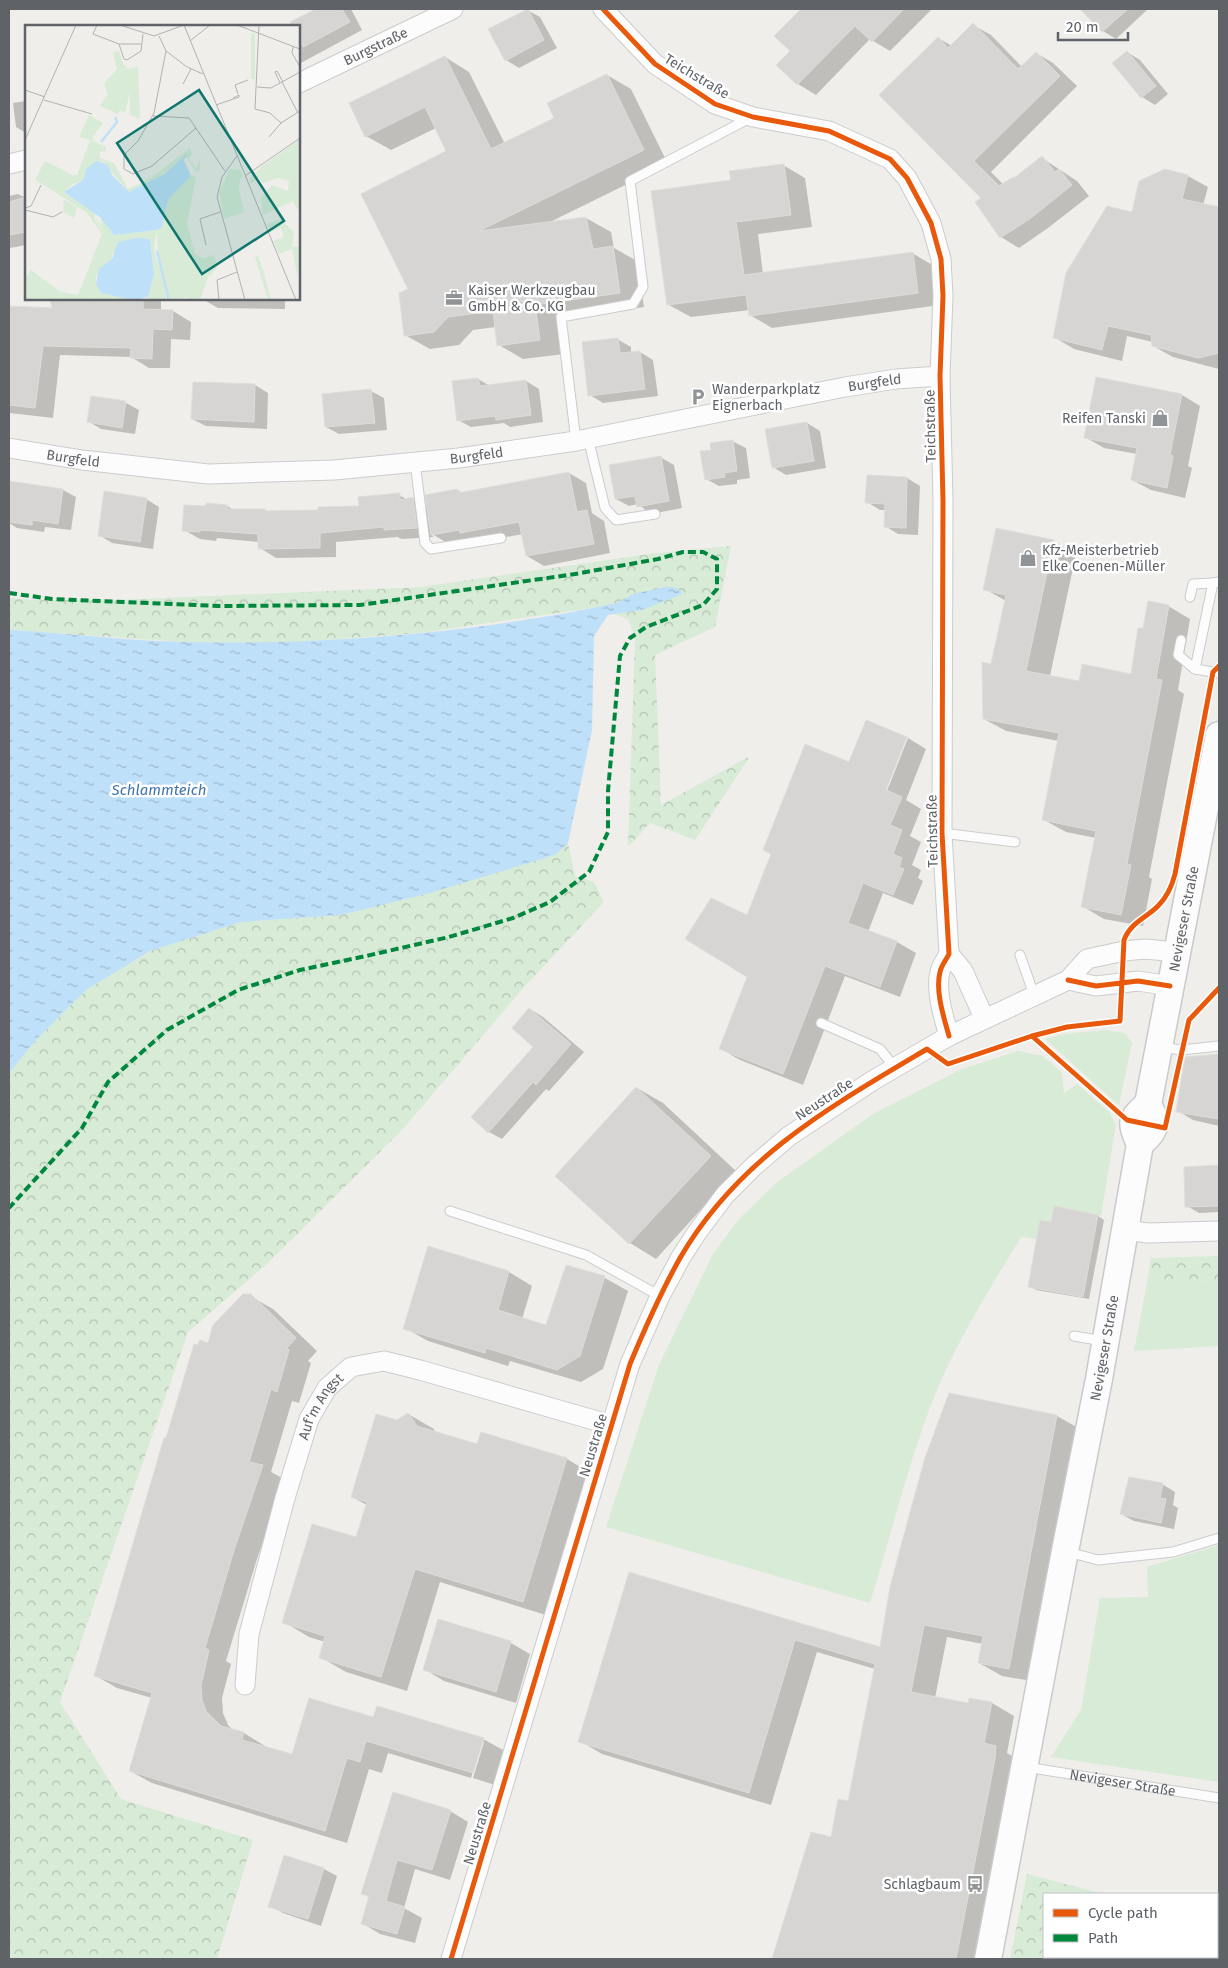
<svg xmlns="http://www.w3.org/2000/svg" width="1228" height="1968" font-family="'Fira Sans',sans-serif">
<defs>
<pattern id="forest-crowns" width="20" height="18" patternUnits="userSpaceOnUse" patternTransform="scale(1.25)"><rect width="20" height="18" fill="#d8ebd6"/><path d="M2 6a3 3 0 1 1 6 0M12 15a3 3 0 1 1 6 0" fill="none" stroke="#b2c2b1"/></pattern>
<pattern id="water-ripples" width="26" height="14" patternUnits="userSpaceOnUse" patternTransform="scale(1.25)"><rect width="26" height="14" fill="#bfe0f9"/><path d="M2 4q2-2 4 0t4 0M15 11q2-2 4 0t4 0" fill="none" stroke="#9eb9cd"/></pattern>
</defs>
<rect width="100%" height="100%" fill="#efeeea"/>
<path fill="#d8ebd6" d="M1104 1030 1125 1033 1132 1043 1119 1105 1045 1039 1064 1034Z
M1018 1051 1043 1056 1062 1073 1064 1093 1077 1084 1109 1112 1116 1124 1101 1216 1054 1206 1051 1222 1040 1220 1037 1239 1021 1237C990 1289 957 1340 934 1397 908 1464 891 1535 870 1603L606 1527 659 1365 713 1254 739 1219 776 1183 873 1114 962 1069Z
M1219 1281V1346L1134 1351 1147 1283Z
M1219 1545V1782L1051 1757 1081 1710 1100 1598 1148 1597 1147 1567Z"/>
<path fill="url(#forest-crowns)" d="M731 546 715 627 655 655 661 805 750 756 695 840 650 823 628 847 635 640 629 620 598 607 420 633 284 643 185 642 9 630V598L32 600H117L421 587 656 553Z
M568 843 575 876 594 882 604 902 526 985 402 1130 268 1263 188 1332 60 1702 121 1799 253 1840 217 1959H9V1073L36 1040 86 990 150 951 241 922 341 915 555 855Z
M1219 1256V1281L1147 1283 1151 1258Z
M1027 1874 1104 1894H1044V1957H1201V1959H1010Z"/>
<path fill="url(#water-ripples)" d="M665 587C672 587 680 587 683 594L642 610 608 615 594 636 592 730 568 843 555 855 430 893 341 915 241 922 150 951 86 990 36 1040 9 1073V630C68 633 127 641 187 642 330 645 476 633 617 603L633 594Z"/>
<path fill="#0003" d="M317 9H351L362 30 299 64V26H288L292 24V22Z
M808 9H932L890 51 870 39 816 95 798 84 778 65 791 51 803 14Z
M1082 9H1148L1116 39 1103 31Z
M527 10 540 17 557 48 519 68 506 60Z
M973 25 991 35 1022 67 1036 53 1053 63 1077 86 991 172 1004 185 1015 179 1042 158 1077 181 1089 196 1048 228 1019 248 1001 237 977 202 983 198 938 38 952 46Z
M1127 52 1140 60 1168 94 1155 105 1142 97Z
M445 57 469 72 505 144 556 119 607 75 631 89 668 164 548 223 586 218 611 232 614 248 637 261 644 307 559 319 564 354 523 359 499 345 496 327 473 330 459 345 430 349 405 335 409 289 448 152 436 128 391 150 366 136Z
M26 101V133L16 127 13 103Z
M783 165 805 178 812 227 758 234 763 274 912 253 934 266 940 305 772 328 750 315V310L691 317 669 305 732 181Z
M1165 171 1188 176 1208 187 1203 205 1219 209V369L1173 357 1153 346V342L1127 336 1122 361 1074 349 1054 337 1133 213Z
M18 194 26 198V245L10 248 9 247V196Z
M52 299H161V311H173L191 322 190 340 171 339 170 368H149L131 357 60 355 53 418 10 413 9 412V307L52 309Z
M202 299H285V309L218 308Z
M617 339 631 347V353L640 352 653 360 658 396 603 403 590 395Z
M478 379 490 386 526 381 539 389 543 422 510 427 504 423 471 427 458 420Z
M194 383 255 385 268 393 267 429 206 426 192 419Z
M371 391 384 398 387 430 339 434 326 427Z
M1182 395 1200 406 1188 466 1192 468 1185 498 1151 490 1132 480 1137 454 1104 448 1085 437Z
M126 403 139 410 135 434 101 429 88 421Z
M807 423 820 431 826 468 786 475 773 467Z
M732 441 746 448 750 478 737 480V484L719 486 706 479 712 451Z
M660 457 674 465 682 508 651 514 638 504 629 506 616 499Z
M569 473 586 483 592 513 604 521 610 553 544 566 527 556 523 534 478 542 449 544 432 534 433 537 402 539 397 537 336 542V557L276 558 260 548 259 542 217 538 216 541 200 539 184 530 227 506 234 510H265L269 512 319 511 360 507 399 495 408 500 413 499 428 508 457 490 462 493Z
M868 477 907 478 920 486 918 535 898 534 885 526 886 510H880L867 502Z
M9 482 63 490 76 497 71 530 45 527 44 532 17 528 9 523Z
M146 499 159 507 153 549 112 543 99 535Z
M997 529 1054 541 1076 554 1050 676 1080 682 1132 675 1144 630 1168 606 1190 619 1178 690 1184 694 1149 877 1152 879 1143 926 1104 919 1082 906 1096 838 1066 832 1044 820 1059 741 1006 731 984 719 992 665 1006 601 985 589Z
M867 721 908 738H905L882 796H885L908 738 926 749 906 800 921 809 910 836 921 842 912 865 921 870 918 878 923 881 913 905 883 893 868 932 897 942 916 953 900 997 845 976 803 1085 740 1060 721 1049 749 977 748 917 850 764Z
M530 1009 543 1017 584 1052 549 1091 546 1089 502 1139 489 1132 535 1047Z
M1219 1055V1126L1193 1120 1178 1111 1186 1058Z
M637 1088 663 1103 736 1171 656 1259 630 1243 556 1176Z
M1219 1167V1212L1199 1213 1187 1206 1185 1168Z
M1098 1216 1104 1220 1089 1299 1036 1290 1030 1286 1052 1223Z
M428 1248 509 1272 532 1286 522 1319 547 1327 566 1266 605 1278 628 1291 603 1369 581 1382 510 1361 508 1366 428 1341 405 1328Z
M250 1296 273 1309 317 1351 308 1361 311 1363 299 1403 292 1401 271 1472 284 1479 257 1559 226 1661 231 1664 222 1698 223 1713 228 1725 233 1730 244 1733 265 1746V1748L293 1756 374 1718 483 1739 505 1751 495 1785 473 1778 484 1742H481L471 1778 388 1753 382 1773 369 1769 347 1843 152 1783 130 1771 152 1698 117 1688 96 1676 167 1440 209 1345Z
M950 1395 1057 1416 1080 1429 1032 1681 1002 1676 979 1663 983 1644 947 1637 935 1698 969 1704 992 1703 1014 1716 1007 1753 1019 1760 981 1959H773L812 1833 832 1838 849 1802 875 1669 817 1652 771 1805 602 1754 580 1741 629 1573 881 1649Z
M408 1414 434 1429 436 1433 478 1446 482 1433 567 1459 592 1474 549 1616 440 1582 407 1691 346 1672 320 1657 325 1642 309 1637 284 1622 356 1539 367 1505 352 1497 397 1422Z
M1162 1484 1175 1492 1173 1505 1178 1508 1174 1529 1134 1521 1121 1514Z
M439 1621 511 1643 530 1654 516 1703 444 1681 424 1669Z
M393 1794 450 1811 468 1822 450 1880 415 1869 404 1908 422 1918 415 1943 380 1934 362 1923 370 1898 363 1893Z
M285 1857 324 1869 337 1876 321 1926 283 1913 270 1906Z"/>
<path fill="#d6d5d3" stroke="#deddd9" d="M316 9H342L350 22 303 47 299 39V26H292L290 22Z
M528 9 544 40 505 61 488 29Z
M801 9H904L872 42 855 26 797 85 776 65 790 51 774 36Z
M1080 9H1128L1102 32Z
M973 23 1018 69 1036 52 1060 76 974 161 999 186 1013 177 1014 178 1042 156 1055 172 1059 169 1072 185 1031 218 1000 238 975 202 981 198 879 95 938 37 948 48Z
M1127 51 1156 86 1141 98 1112 63Z
M445 56 491 149 554 118 547 103 607 74 644 150 479 231 586 217 593 249 613 246 620 293 535 305 540 340 497 346 493 311 448 317 434 332 404 336 399 293 408 289 361 194 446 151 425 107 365 137 349 103Z
M784 164 791 215 736 222 744 275 913 252 918 293 749 316 746 295 667 305 651 191 731 180 729 171Z
M1165 169 1188 175 1182 199 1219 207V353L1198 358 1152 346 1151 335 1108 326 1102 350 1053 338 1066 273 1107 206 1132 212 1139 181Z
M26 197V232L9 235V202Z
M50 299H143V309L173 310 172 330 153 329 152 359 130 358 131 348 43 346 35 408 9 405V306L52 308Z
M618 338 620 353 640 351 645 389 588 396 582 342Z
M1096 377 1182 394 1170 455 1173 456 1167 488 1131 480 1137 448 1084 438Z
M478 378 480 386 526 380 531 415 496 420 495 416 457 421 452 381Z
M193 382 255 384 254 422 191 419Z
M371 389 375 423 325 427 322 394Z
M91 396 126 401 122 428 87 422Z
M807 422 814 461 772 468 765 429Z
M733 440 737 471 724 473 725 477 705 480 700 451 711 450 710 443Z
M661 456 669 501 637 507 635 496 615 499 609 465Z
M569 472 577 512 587 510 594 544 526 556 519 522 460 533 459 530 431 535 425 495 457 489 458 493Z
M867 475 907 477 906 528 884 527 885 504 865 503Z
M9 481 63 489 58 524 32 520V525L9 522Z
M104 491 147 498 140 542 98 536Z
M400 493V500L413 497 417 528 384 530V527L320 533V548L258 549V534L200 530V532L182 531 184 505 206 506V503L227 505V509H265V511L318 510V507L359 506 358 497Z
M996 528 1054 540 1026 671 1079 681 1082 664 1131 674 1138 628H1143L1148 601 1169 605 1156 679 1162 680 1127 864 1131 865 1121 915 1081 907 1096 831 1042 820 1059 733 983 719 982 662 991 664 1006 595 983 590Z
M866 720 907 737 886 790 902 797 890 825 902 830 893 854 902 858 899 867 904 869 893 895 863 883 848 923 897 941 880 987 825 966 783 1074 719 1049 747 977 685 939 711 898 747 915 771 854 763 850 805 744 849 762Z
M529 1008 571 1044 536 1085 533 1082 488 1133 471 1117 533 1047 512 1028Z
M1219 1054V1119L1176 1112 1185 1057Z
M636 1087 711 1156 629 1244 555 1176Z
M1219 1165V1206L1185 1207 1184 1167Z
M1054 1206 1098 1215 1083 1297 1028 1287 1040 1220 1051 1222Z
M428 1246 509 1271 498 1310 546 1325 566 1265 605 1276 580 1356 557 1370 486 1348 485 1353 403 1329Z
M243 1294H251L296 1338 287 1348 289 1350 277 1392 271 1389 249 1462 263 1465 235 1547 205 1648 209 1650 201 1686 202 1700 206 1711 221 1726 244 1732 242 1740 292 1754 309 1698 373 1717 377 1706 484 1738 473 1773 366 1741 360 1762 347 1758 325 1831 129 1771 152 1693 94 1676 164 1438H166L194 1344 198 1345 200 1340 208 1343 213 1325Z
M949 1393 1057 1415 1009 1669 978 1663 983 1636 924 1625 911 1692 968 1703 969 1698 992 1702 984 1743 996 1746 995 1759 956 1959H772L811 1832 831 1837 838 1799 848 1801 875 1664 795 1640 749 1793 578 1742 629 1572 880 1647 890 1587 909 1516 925 1458Z
M408 1413 417 1426 477 1444 481 1432 567 1458 523 1602 415 1569 381 1677 319 1658 325 1636 282 1623 312 1524 356 1537 367 1502 351 1497 376 1414 397 1420Z
M1129 1477 1163 1483 1160 1498 1166 1499 1161 1523 1120 1514Z
M438 1619 511 1641 496 1692 423 1670Z
M393 1792 451 1810 432 1870 397 1860 386 1901 405 1907 397 1934 361 1924 369 1896 361 1894Z
M284 1855 324 1868 308 1919 268 1907Z"/>
<g fill="none" stroke-linecap="round" stroke-linejoin="round">
<g stroke="#cbcccc" stroke-width="11">
<g id="service">
<path d="M588 438 605 508 616 520 655 514"/>
<path d="M576 441 561 317 633 304 643 287 630 181 750 118"/>
<path d="M415 462 425 543 431 549 501 538"/>
<path d="M1219 582 1213 583 1195 669 1219 673"/>
<path d="M1190 597 1193 584 1213 583"/>
<path d="M1181 640 1178 655 1195 669"/>
<path d="M942 833 1015 842"/>
<path d="M1020 955 1034 995"/>
<path d="M821 1023 880 1049 895 1068"/>
<path d="M1161 1047 1181 1050 1219 1046"/>
<path d="M450 1211 586 1255 660 1296"/>
<path d="M1074 1336 1103 1341"/>
<path d="M1068 1552 1098 1560 1173 1552 1219 1538"/>
<path id="s1" d="M1026 1767 1219 1798"/>
</g>
</g>
<g stroke="#cbcccc" stroke-width="21">
<g id="minor">
<path d="M603 9 655 64 715 104 753 117 829 131 890 159 907 178 931 223 941 259 943 296 940 376 943 501 942 833 949 954C946 960 941 966 940 972 935 991 944 1018 949 1036"/>
<path id="s2" d="M299 83 453 9"/>
<path d="M9 164 26 160"/>
<path id="s3" d="M9 448 82 460 208 474 334 470 459 458 576 441 845 387 896 379 940 376"/>
<path d="M949 954 963 971 984 1018"/>
<path d="M1068 980 1096 986 1138 981 1170 986"/>
<path d="M1125 1230 1148 1233 1219 1231"/>
<path id="s4" d="M245 1685 249 1634 285 1498 309 1419 327 1388 351 1367 384 1361 420 1370 611 1425"/>
<path d="M451 1959 630 1364 660 1296 681 1257 698 1231 725 1195 754 1166 789 1136 872 1081 949 1036 1068 980 1087 959 1124 951 1145 949 1176 952"/>
</g>
</g>
<g stroke="#cacacb" stroke-width="29">
<g id="secondary">
<path id="s5" d="M1140 1144C1157 1129 1158 1124 1148 1104L1219 735"/>
<path id="s6" d="M988 1959 1065 1551 1099 1379 1140 1144C1130 1122 1130 1120 1148 1104"/>
</g>
</g>
<use href="#service" stroke="#fdfcfc" stroke-width="9"/>
<use href="#minor" stroke="#fdfcfc" stroke-width="19"/>
<use href="#secondary" stroke="#fdfcfc" stroke-width="26"/>
<path stroke="#00873e" stroke-width="4" stroke-dasharray="8 4" stroke-linecap="butt" d="M9 593 52 599 219 606 360 605 575 574 658 559 683 552H703L717 559V589L703 605 646 627 630 638 620 656 608 791V832L589 872 550 902 513 918 449 937 366 956 300 970 238 990 167 1030 108 1082 82 1128 9 1208"/>
<g stroke="#fff" stroke-width="8">
<path id="cycleway" d="M603 9 655 64 715 104 753 117 829 131 890 159 907 178 931 223 941 259 943 296 940 376 943 501 942 833 949 954C946 960 941 966 940 972 935 991 944 1018 949 1036
M1068 980 1096 986 1138 981 1170 986
M1032 1036 1127 1120 1165 1128 1189 1020 1219 988
M451 1959 630 1364C645 1328 661 1292 680 1258 738 1158 831 1106 927 1049L948 1064 1032 1036 1067 1027 1120 1021 1124 940C1130 923 1146 918 1158 906 1167 897 1172 886 1175 874L1213 672 1219 666"/>
</g>
<use href="#cycleway" stroke="#e8590c" stroke-width="5"/>
</g>
<defs>
<g id="office-bare" transform="scale(1.35)"><path d="M-6-3h4V-5.5h4V-3h4V5H-6ZM-1-4.5V-3h2v-1.5ZM-6 0V1H6V0Z" fill="#919496" stroke="#fff" stroke-width="2.5" paint-order="stroke"/></g>
<g id="parking-bare" transform="scale(1.35)"><path d="M-3.5-5.5H1a3.5 3.5 0 0 1 0 7H-1V5.5H-3.5ZM-1-3.4V-.6H.8a1.4 1.4 0 0 0 0-2.8Z" fill="#919496" stroke="#fff" stroke-width="2.5" paint-order="stroke"/></g>
<g id="shop-bare" transform="scale(1.35)"><path d="M-5-2.5h2.3a2.7 3.5 0 0 1 5.4 0H5L5.5 6h-11ZM-1.5-2.5h3a1.5 2.3 0 0 0-3 0Z" fill="#919496" stroke="#fff" stroke-width="2.5" paint-order="stroke"/></g>
<g id="bus-bare" transform="scale(1.35)"><path d="M-5-6H5V4H4V6H2V4H-2V6H-4V4H-5ZM-3.5-4V0h7V-4ZM-3.5 1.2v1.5H-2V1.2ZM2 1.2v1.5H3.5V1.2Z" fill="#919496" stroke="#fff" stroke-width="2.5" paint-order="stroke"/></g>
</defs>
<g fill-rule="evenodd">
<use href="#office-bare" x="454" y="298"/>
<use href="#parking-bare" x="698" y="397"/>
<use href="#shop-bare" x="1160" y="418"/>
<use href="#shop-bare" x="1028" y="558"/>
<use href="#bus-bare" x="975" y="1884"/>
</g>
<g text-anchor="middle" stroke-width="5" stroke-linejoin="round" paint-order="stroke">
<g font-size="14" fill="#5f6368" stroke="#fff">
<text dy="5" stroke="none"><textPath href="#s2" startOffset="85">Burgstraße</textPath></text>
<text transform="translate(697 76) rotate(31)" y="5">Teichstraße</text>
<text dy="5" stroke="none"><textPath href="#s3" startOffset="875">Burgfeld</textPath></text>
<text transform="translate(930 426) rotate(-91)" y="5">Teichstraße</text>
<text dy="5" stroke="none"><textPath href="#s3" startOffset="470">Burgfeld</textPath></text>
<text dy="5" stroke="none"><textPath href="#s3" startOffset="65">Burgfeld</textPath></text>
<text transform="translate(932 831) rotate(-91)" y="5">Teichstraße</text>
<text dy="5" stroke="none"><textPath href="#s5" startOffset="235">Nevigeser Straße</textPath></text>
<text transform="translate(824 1099) rotate(-33)" y="5">Neustraße</text>
<text dy="5" stroke="none"><textPath href="#s6" startOffset="622">Nevigeser Straße</textPath></text>
<text dy="5" stroke="none"><textPath href="#s4" startOffset="291">Auf'm Angst</textPath></text>
<text transform="translate(593 1445) rotate(-73)" y="5">Neustraße</text>
<text dy="5" stroke="none"><textPath href="#s1" startOffset="98">Nevigeser Straße</textPath></text>
<text transform="translate(477 1833) rotate(-73)" y="5">Neustraße</text>
</g>
<g font-size="14" fill="#5f6368" stroke="#fff" text-anchor="start">
<text x="468" y="295">Kaiser Werkzeugbau<tspan x="468" dy="16">GmbH &amp; Co. KG</tspan></text>
<text x="712" y="394">Wanderparkplatz<tspan x="712" dy="16">Eignerbach</tspan></text>
<text x="1146" y="423" text-anchor="end">Reifen Tanski</text>
<text x="1042" y="555">Kfz-Meisterbetrieb<tspan x="1042" dy="16">Elke Coenen-Müller</tspan></text>
<text x="961" y="1889" text-anchor="end">Schlagbaum</text>
</g>
<g font-size="15" font-style="italic" fill="#4174aa" stroke="#fff">
<text x="159" y="795">Schlammteich</text>
</g>
</g>
<g transform="translate(25 25)">
<rect width="275" height="275" fill="#efeeea"/>
<path d="M64 90 78 98 67 113 71 116 54 112ZM275 117V183L272 184 268 176 238 190 236 173 247 160 263 166 264 156 253 153 238 158 234 153 226 159 224 154ZM20 136 40 146 52 153 38 158 31 166 22 155 19 160 10 155ZM205 144 215 145 218 152 215 153 214 164 219 187 199 194 194 167ZM39 175 52 182 49 193 38 187ZM70 192 76 200V192L89 210 132 205 129 223 133 240 147 260 176 254 175 249 182 247 184 249 175 275H161L163 271 155 275H119L123 272 129 243 125 216 87 229V234L71 251V259L84 267 109 275H65L71 241 82 223 80 211ZM268 221 275 222 273 253 267 224ZM6 245 36 267 33 275H0V254Z" fill="#d8ebd6"/>
<path d="M226 8 230 9V54H226ZM94 26 98 39 102 43 97 45 91 66 86 64 83 69 79 59 92 44 88 27ZM275 114V117L224 154 236 142ZM65 115 81 122V126L75 127V133L89 138 103 164 126 153 165 123 167 129 164 134 171 143 175 136V144L171 147 162 133H158L132 153 104 167 77 136 62 147 59 154 46 160 39 168 71 188 69 193 80 211 82 223 78 237 71 243 65 275H33L36 267 53 270 77 209 62 188 19 160 22 155 31 166 38 158 51 153 47 150H52ZM167 150 171 152 162 199 170 229 178 233 189 230 192 242 185 251 182 247 175 249 176 254 149 262 133 240 132 205 138 199 143 175ZM255 194 269 207 267 224 254 229 248 216 259 212 256 203 245 207 242 199ZM233 231 238 245 246 275H243L230 232Z" fill="#d8ebd6"/>
<path d="M113 42 115 94 105 90V67L100 88 95 85 93 89 75 81 86 64 91 66 97 45Z" fill="#d8ebd6"/>
<path d="M163 128 159 135 166 151 143 175 137 202 132 205 89 210 76 193 39 167 59 154 61 144 72 136 83 140 87 150 104 167 139 149ZM111 213 125 214 129 248 123 272 109 275 76 268 71 259 74 244 87 234 93 217Z" fill="#bfe0f9"/>
<path fill="none" stroke="#bfe0f9" stroke-width="2.5" d="M76 117 92 97 90 92M132 226 144 275"/>
<path fill="none" stroke="#b1b2b2" stroke-width="1" d="M72 0 68 9 94 19H116M95 0 129 11 159 0M159 0 271 275M212 0 275 24M234 0 230 84 245 88 256 98M134 11 141 26 129 88 113 116 99 130V144L108 149 127 141 171 103M165 16 185 0M94 19 99 34 102 35 116 26 118 9M268 22 267 28 275 42M141 26 162 42 178 49M257 57 273 88M255 58 250 47 252 46 258 57M158 59 166 44M232 62 246 63 275 47M0 65 20 72M213 69 210 60 223 55M19 75 67 89M191 80 214 72V70L208 73M128 91 164 93 200 146M244 112 256 98 275 86M0 115 51 0M212 131 197 152 192 172 220 275M220 151 275 113M0 183 6 181 16 160M0 185 28 192 37 187M181 220 175 194 195 187M194 275 192 255 212 247"/>
<path fill="#0f766e" fill-opacity="0.15" stroke="#0f766e" stroke-width="2.5" d="M174 65 259 196 177 249 92 118Z"/>
<rect width="275" height="275" fill="none" stroke="#5f6368" stroke-width="2.5"/>
</g>
<rect width="1228" height="1968" fill="none" stroke="#5f6368" stroke-width="20"/>
<rect x="1043" y="1893" width="175" height="65" fill="#ffffff" stroke="#bfc1c3"/>
<rect x="1053" y="1909" width="25" height="8" fill="#e8590c" stroke="#bfc1c3"/>
<text x="1088" y="1918" font-size="15" fill="#5f6368">Cycle path</text>
<rect x="1053" y="1934" width="25" height="8" fill="#00873e" stroke="#bfc1c3"/>
<text x="1088" y="1943" font-size="15" fill="#5f6368">Path</text>
<path d="M1058 32v8h70v-8" fill="none" stroke="#5f6368" stroke-width="2.5"/>
<text x="1066" y="32" font-size="15" fill="#5f6368" stroke="#ffffff" stroke-width="4" paint-order="stroke">20 m</text>
</svg>
